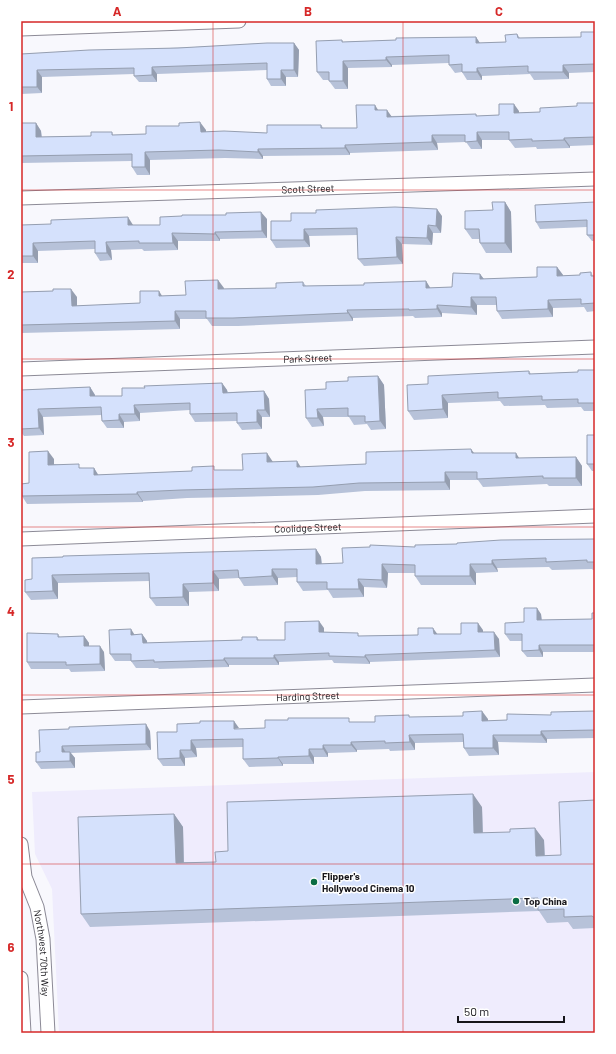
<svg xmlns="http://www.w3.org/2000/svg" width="616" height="1054" font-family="Barlow,sans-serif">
<rect width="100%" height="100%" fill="#f8f8fd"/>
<path fill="#efecfd" d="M595 772V1033H59L52 889 35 854 32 792Z"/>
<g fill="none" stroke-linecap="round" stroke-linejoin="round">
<g stroke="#8c8a96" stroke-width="15">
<g id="minor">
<path d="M21 29 239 21"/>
<path id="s1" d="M21 198 595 179"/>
<path id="s2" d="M21 369 595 347"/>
<path id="s3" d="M21 539 595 516"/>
<path id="s4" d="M21 707 595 685"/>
<path id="s5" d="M21 844 25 877 37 907 43 939 48 1033"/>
<path d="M21 978 24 1033"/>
</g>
</g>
<use href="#minor" stroke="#fff" stroke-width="13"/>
</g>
<path fill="#b7c2d9" d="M595 32V72L569 73V79L534 80 530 74 482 76V80H467L462 72 455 73 449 65V63L392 65V67L348 68V89H335L329 81V80H323L317 72 342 40 343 42 476 37 480 43 506 42 517 34 520 38 581 37Z
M294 43 299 50 298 77H286V86H271L267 79V70L157 74V82H139L134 76V74L42 77V93L21 94V54Z
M595 103V145L570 146V148L537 149 536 147 515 148 509 140H482V149H471L466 142 437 143 438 150 350 153V155L263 156V159L225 158 150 160V175H137L132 167V161L21 163V123H36L41 131 42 137 91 136 112 132 113 135 146 134 206 130V132L267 133 321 125 323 128H357L379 110 391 116 476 114 477 116 499 115 519 111V113L540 112 577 106Z
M505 202 511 212 512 253H486L480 243 479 239H472L465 229Z
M595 202V241H592L587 235V227L540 229 536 222Z
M442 216 441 233H433L432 245 402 244 403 264 364 266 358 259V235L309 236 310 247 276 248 271 240 291 221Z
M267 219V238L220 239V241H178V250L144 251 142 249 111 250 112 260 100 261 95 253V249L38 251V263H21V225H160Z
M557 267 563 275V276L580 275 591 272 593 276H595V311L587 312 584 307 553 308V317L502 319 497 311V305H477V315L442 313V317L415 318 413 316 353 318V321L238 326H212L207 319H180V329L21 333V292L53 291 77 297V306L140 303 163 296 186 295 224 289 276 288 303 282 306 286 364 285 426 281 430 288 452 287 480 274 484 279 537 277Z
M595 370V411H584L581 407 547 408 545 405 504 406 500 401 448 403V418L414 420 408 411 428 384 529 371 531 374 578 372Z
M378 376 384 385 386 429 371 430 367 424 354 425 349 417H323L324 426 312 427 306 418 326 389 348 381Z
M222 383 227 390 228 392 264 391 269 399 270 417H262V429L242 430 237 423V421L195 422 190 414V410L140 413V421L124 422V428H107L102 421V415L43 417 44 435 24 436 21 432V390L90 387 95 395V396H122L145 388Z
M595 435V471H592L587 464Z
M475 453 520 458 576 457 582 466V486H549L547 484 483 487 478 480H450V490L365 491 318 495 187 498 143 501V502L27 504 22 496 29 483 54 459V464L82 468H94L98 475 217 470H243L273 462 301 467 366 464Z
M595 539V570H593L592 569 552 570 549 567 497 568 498 572 476 573V585H421L415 576V573H388L387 588 364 587V597L333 598 328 590 303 591 297 582V577L278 578V585L244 586 239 578 219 579V591L189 592V606H156L150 598V581L58 583V599L31 600 25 592 32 579V558L316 549 321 557 322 564 343 563 415 547 457 544Z
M595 613V652H543V657H527L522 651V641H510L505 634 524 622 541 614 542 620 592 619Z
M324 628V632L360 636 461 634 483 630V632L499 639 500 657 370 662V664L334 663 332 660 279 662V665H229V667L159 669 158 668H136L131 661H115L110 654 134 635 142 634 147 641V643L242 640 257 637 259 640H285Z
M58 634 60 637 84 636 89 643V646L104 652 105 671 71 672 69 669H31L27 662Z
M595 711V738L547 739V743L498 742 499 755 469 756 464 748 463 742 415 743V750L390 751 389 749 357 750V752L328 753V757H314V764H283V766L249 767 243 759V747L196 748 197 757 185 758V766H163L158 759 177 732 265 728 352 722H375L410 717 488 719V721L507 720 551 715Z
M39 730 150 731 151 750 71 753 75 758V768L41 769 36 762 40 752Z
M595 800V928L573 929 568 922 547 923 539 911 90 927 81 914 174 814 183 827 184 862H216L228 851 482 807 483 833 544 840 545 856 561 855Z"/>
<path fill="#959eb0" d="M476 37 481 45 476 43Z
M294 43 299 50 298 77 294 70Z
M386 57 392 65V67L386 60Z
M343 61 348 68V89L343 81Z
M563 65 569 73V79L563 72Z
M152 67 157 74V82L152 75Z
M477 68 482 76V80L477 72Z
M37 70 42 77V93L37 87Z
M281 70 286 77V86L281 79Z
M514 104 519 111V121L514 113Z
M375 105 380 113 375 110Z
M387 110 392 117H387Z
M200 122 206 130V140L201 132Z
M36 123 41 131 42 145 36 137Z
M477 132 482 140V149L477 141Z
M432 135 437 143 438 150 432 142Z
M564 138 570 146V148L564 140Z
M345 145 350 153V155L345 148Z
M258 149 263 156V159L258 152Z
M145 152 150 160V175L145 167Z
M505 202 511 212 512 253 505 243Z
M437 209 442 216 441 233 436 226Z
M261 212 267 219V238L262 231Z
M128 217 133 225V233L128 225Z
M428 225 433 233 432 245 427 238Z
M304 229 309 236 310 247 304 240Z
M215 232 220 239V241L215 234Z
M172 233 178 241V250L173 243Z
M396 237 402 244 403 264 397 257Z
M106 242 111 250 112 260 107 253Z
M33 243 38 251V263L33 256Z
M557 267 563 275V284L557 276Z
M480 274 486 282 480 279Z
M218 280 224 288V297L218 289Z
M426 281 431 289 426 288Z
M71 289 77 297V314L72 306Z
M159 291 164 299 159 296Z
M471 297 477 305V315L471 307Z
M548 300 553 308V317L548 309Z
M437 305 442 313V317L437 309Z
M347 310 353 318V321L348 313Z
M175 311 180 319V329L175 321Z
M378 376 384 385 386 429 380 421Z
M222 383 227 390 228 400 223 393Z
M90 387 95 395V404L90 396Z
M264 391 269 399 270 417 265 410Z
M442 395 448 403V418L443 409Z
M134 405 140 413V421L135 414Z
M38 409 43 417 44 435 39 428Z
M317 409 323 417 324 426 318 418Z
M257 410 262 417V429L257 422Z
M119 414 124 422V428L119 420Z
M471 449 477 457 472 453Z
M48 451 54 459V473L48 465Z
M267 453 273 462H267Z
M516 453 521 461 516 458Z
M576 457 582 466V486L576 478Z
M297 461 302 469 297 467Z
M94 468 99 476 94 475Z
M445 472 450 480V490L445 482Z
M137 492 143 501V502L137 494Z
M316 549 321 557 322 572 316 564Z
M492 560 497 568 498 572 492 564Z
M382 564 388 573 387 588 382 580Z
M470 564 476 573V585L470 576Z
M272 569 278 578V585L272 576Z
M213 571 219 579V591L213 583Z
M52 575 58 583V599L53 591Z
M358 579 364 587V597L359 589Z
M183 584 189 592V606L183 597Z
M537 608 541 614 542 627 537 620Z
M319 621 324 628V640L319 632Z
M478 623 483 630V640L478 632Z
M433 628 438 635 434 634Z
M131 629 136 637 131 635Z
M494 632 499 639 500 657 495 650Z
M142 634 147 641 148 651 143 643Z
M84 636 89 643V653L84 646Z
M539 645 543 652V657L539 650Z
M100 646 104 652 105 671 100 664Z
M274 655 279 662V665L274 658Z
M365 655 370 662V664L365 657Z
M224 658 229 665V667L224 660Z
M482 711 488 719V729L482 721Z
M234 721 239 728 234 729Z
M146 724 150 731 151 750 146 744Z
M541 731 547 739V743L541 735Z
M409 735 415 743V750L410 742Z
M493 735 498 742 499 755 493 748Z
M191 740 196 748 197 757 191 750Z
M351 742 357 750V752L351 745Z
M323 745 328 753V757L323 749Z
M62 746 66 753 62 752Z
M309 749 314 757V764L309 756Z
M180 750 185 758V766L180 758Z
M70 752 75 758V768L70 761Z
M278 757 283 764V766L278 758Z
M473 794 482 807 483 846 474 833Z
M174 814 183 827 184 875 176 863Z
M535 828 544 840 545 869 536 856Z"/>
<path fill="#d5e1fc" stroke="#959eb0" d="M581 32H595V64L563 65V72H528V66L477 68V72H462V64L449 65V55L386 57V60L343 61V81H329V72H317L316 41 342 40V42L396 40V38L476 37V43L506 42 505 35 517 34 518 38 581 37Z
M267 43H294V70H281V79H267V63L152 67V75L134 76V68L37 70V87H21V54L89 50 178 48Z
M577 103H595V137L564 138V140L532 141V139L509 140V132H477V141L465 142V135H432V142L345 145V148L258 149V152L219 150 145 152V167H132V154L21 156V123H36V137L91 136V132H112V135L146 134V126H179V123L200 122 201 132 224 131 267 133V125H321V128H357L356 105H375V110H387V117L476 114V116L499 115V104H514V113L540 112V108L577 106Z
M492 202H505V243H480L479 229H465V211L493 210Z
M595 202V235H587V220L536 222 535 205Z
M395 207 437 209 436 226 428 225 427 238 396 237 397 257 358 259 357 228 304 229V240H271V221H291V213H316V210Z
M261 212 262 231 215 232V234L172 233 173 243H139V241L106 242 107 253H95V241L33 243V256H21V225L51 224V220L128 217V225H160V217L182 216V215H226V213Z
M537 267H557V276L580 275V273L591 272V276H595V303L581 304V299L548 300V309L497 311 496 297H471V307L437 305V309L409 310V309L347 310 348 313 233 318H206V311H175V321L21 325V292L53 291V289H71L72 306 140 303V291H159V296L186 295 185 281 218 280V289L276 288V283L303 282V286L364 285V283L426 281V288L452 287 453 273 480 274V279L537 277Z
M578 370H595V403H578V399L542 400V396L498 398V392L442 395 443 409 408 411 407 385 428 384V376L529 371V374L578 372Z
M378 376 380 421 365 422V416H348V408L317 409 318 418H306L305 390 326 389V382L348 381V377Z
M222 383 223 393 264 391 265 410H257V422L237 423V413L190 414V403L134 405 135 414H119V420L102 421 101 407 38 409 39 428 21 429V390L90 387V396H122V388H145L144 386Z
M587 435H595V464H587Z
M471 449 472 453H516V458L576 457V478H543V476L477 479V472H445V482L359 483 313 487 181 490 137 492V494L22 496 21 484 29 483V452L48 451V465L79 464V468H94V475L192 471V467L214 466V470H243L242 454 267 453V462L297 461V467L366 464V452Z
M595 539V562H587V560L546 562V558L492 560V564H470V576H415V565L382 564V580L358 579 359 589H327V582H297V569H272V576L239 578 238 570 213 571V583L183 584V597L150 598 149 573 52 575 53 591 25 592V580L32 579V558L63 557V556L316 549V564L343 563 342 548 370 547V545L415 547V545L457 544V543L501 540Z
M524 608H537V620L592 619V613H595V645H539V650L522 651V634H505V623L524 622Z
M319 621V632L358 633V636L418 635V628H433L434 634H461V623H478V632H494L495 650 365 655V657L329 656V653L274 655V658H224V660L154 662V660L131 661V654H110L109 630 131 629V635L142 634 143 643 242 640V637H257V640H285V622Z
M27 633 58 634V637L84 636V646H100V664L66 665V662H27Z
M482 711V721L507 720V714L551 715V712L595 711V730L541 731V735H493V748H464L463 734 409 735 410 742 385 743V741L351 742V745H323V749H309V756L278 757V758L243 759V739L191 740V750H180V758L158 759 157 732H177V724L200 723V721H234V729L265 728V720H288V718H349V722H375V716L409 715V717L463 716V712Z
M146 724V744L62 746V752H70V761L36 762V752H40L39 730 69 729V727Z
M473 794 474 833 510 832V829L535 828 536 856 561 855 559 802 595 800V918L592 916 564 917V909L538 910V898L81 914 78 817 174 814 176 863 216 862 215 852 228 851 227 802Z"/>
<path fill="none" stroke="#d62828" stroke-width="1" stroke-opacity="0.55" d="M213 21V1033M403 21V1033M21 190H595M21 359H595M21 527H595M21 695H595M21 864H595"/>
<g fill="#0a6d43" stroke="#fff" stroke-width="1.5">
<circle cx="314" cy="882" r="4"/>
<circle cx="516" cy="901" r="4"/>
</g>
<g text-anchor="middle" stroke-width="3" stroke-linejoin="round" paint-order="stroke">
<g font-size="10" fill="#16151a" stroke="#fff">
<text dy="4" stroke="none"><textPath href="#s1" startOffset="287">Scott Street</textPath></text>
<text dy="4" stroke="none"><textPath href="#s2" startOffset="287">Park Street</textPath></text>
<text dy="4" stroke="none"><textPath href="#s3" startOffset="287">Coolidge Street</textPath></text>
<text dy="4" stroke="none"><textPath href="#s4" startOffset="287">Harding Street</textPath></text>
<text dy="4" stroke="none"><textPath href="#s5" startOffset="112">Northwest 70th Way</textPath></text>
</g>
<g font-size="10" font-weight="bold" fill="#16151a" stroke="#fff" text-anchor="start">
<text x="322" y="880">Flipper's<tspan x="322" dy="12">Hollywood Cinema 10</tspan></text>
<text x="524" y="905">Top China</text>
</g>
</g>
<rect width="616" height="1054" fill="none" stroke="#ffffff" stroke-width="44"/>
<path d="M458 1016v6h106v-6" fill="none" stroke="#16151a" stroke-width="2"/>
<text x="464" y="1016" font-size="12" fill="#16151a" stroke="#ffffff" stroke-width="3" paint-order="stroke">50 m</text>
<rect x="22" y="22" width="572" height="1010" fill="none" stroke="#d62828" stroke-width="1.5"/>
<g font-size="13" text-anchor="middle" font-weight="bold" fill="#d62828">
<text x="117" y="16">A</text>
<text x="308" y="16">B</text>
<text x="499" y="16">C</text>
<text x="11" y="111">1</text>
<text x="11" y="279">2</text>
<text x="11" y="447">3</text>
<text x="11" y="616">4</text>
<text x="11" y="784">5</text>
<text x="11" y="952">6</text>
</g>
</svg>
